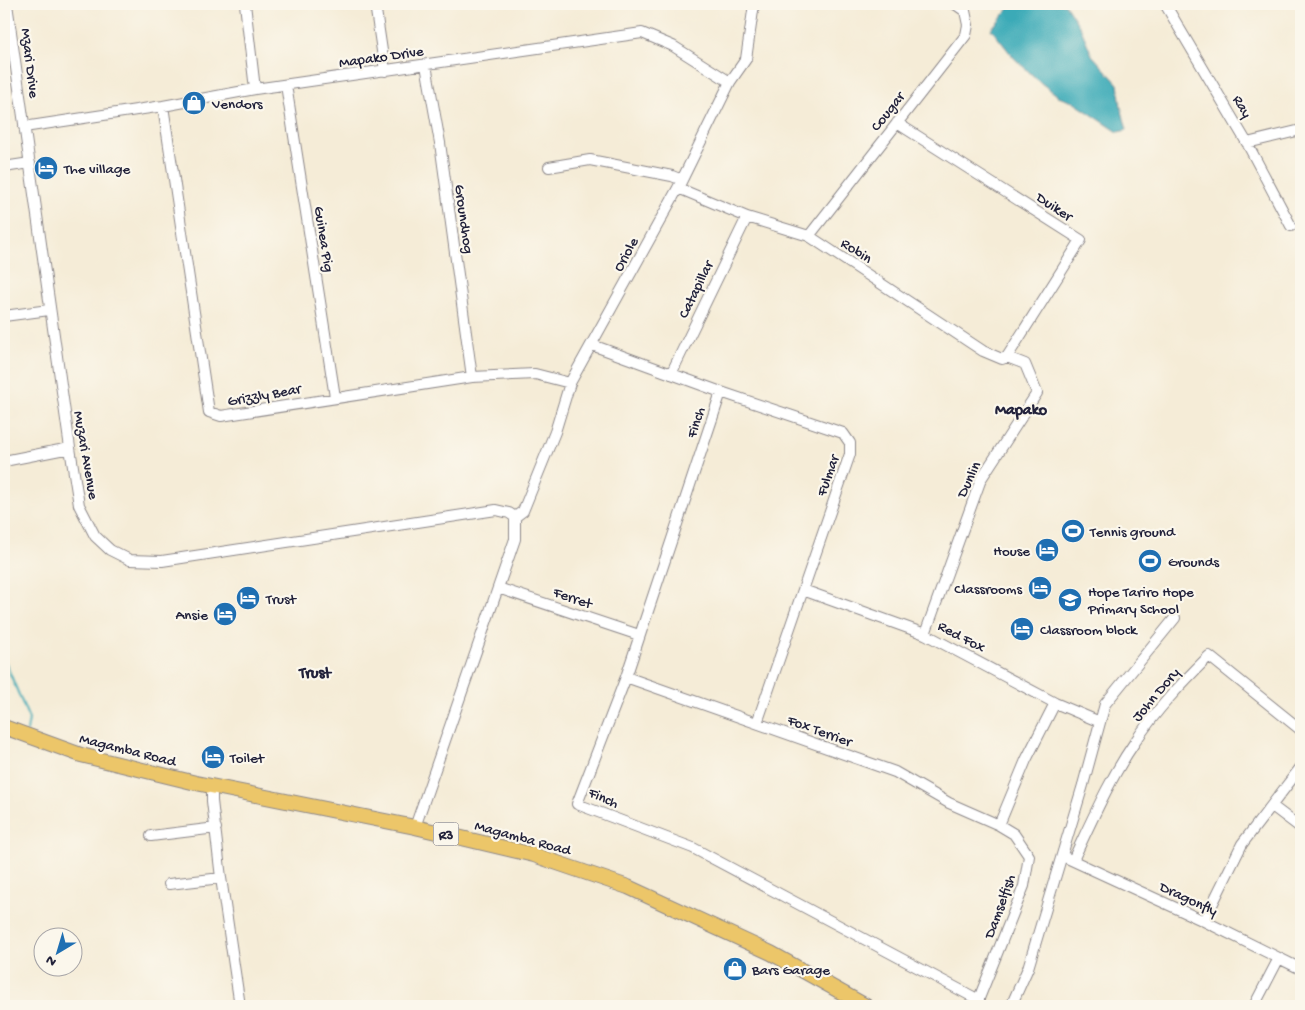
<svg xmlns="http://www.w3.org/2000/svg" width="1305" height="1010" font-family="'Gochi Hand',sans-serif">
<rect width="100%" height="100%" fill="#fbf7ec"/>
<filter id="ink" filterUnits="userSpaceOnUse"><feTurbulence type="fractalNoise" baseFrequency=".02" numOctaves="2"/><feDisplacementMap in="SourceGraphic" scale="10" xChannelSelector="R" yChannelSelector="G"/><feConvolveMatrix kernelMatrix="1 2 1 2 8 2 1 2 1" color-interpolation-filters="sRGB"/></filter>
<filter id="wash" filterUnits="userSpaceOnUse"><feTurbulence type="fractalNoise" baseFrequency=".0096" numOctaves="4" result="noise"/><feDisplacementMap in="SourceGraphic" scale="20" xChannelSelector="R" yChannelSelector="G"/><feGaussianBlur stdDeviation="1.12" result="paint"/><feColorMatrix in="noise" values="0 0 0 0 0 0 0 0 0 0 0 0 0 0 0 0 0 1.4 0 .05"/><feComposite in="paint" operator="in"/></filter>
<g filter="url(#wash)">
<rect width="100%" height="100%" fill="#f5ecd7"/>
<path fill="#3aaab7" stroke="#2e6679" d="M1013 4H1065L1081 29 1092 55 1118 84 1121 107 1127 130 1118 132 1073 102 1061 98 1041 83 1014 58 991 29Z"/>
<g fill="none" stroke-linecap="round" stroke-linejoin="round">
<path stroke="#3aaab7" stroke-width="2" d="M1005 4 1009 8
M4 659 29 719 27 731"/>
</g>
</g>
<g filter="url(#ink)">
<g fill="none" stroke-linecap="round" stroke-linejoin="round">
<g stroke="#8c8789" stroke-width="12">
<path id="minor" d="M7 4 70 448 79 505 95 536 110 550 130 560 162 561 496 510 509 513 515 517
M245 4 255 89
M375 4 385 71
M1165 4 1247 143 1291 226
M426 65 440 143 472 377
M286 85 335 397
M163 106 209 412 221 416 472 377 535 374 570 383
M897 123 1081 240 1007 357
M24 127 163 106 255 89 642 33 673 46 730 82
M1247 143 1301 130
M4 167 30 163
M549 167 590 160 672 176 682 180
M678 188 747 217 809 236 983 351 1002 359 1007 357 1025 364 1037 393 981 479 925 634
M809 236 966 35 968 25 965 11 955 4
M4 316 49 310
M592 345 721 392 843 433 850 443V454L757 723
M671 374 747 217
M721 392 626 677 577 804 693 848 979 1000
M4 461 70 448
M515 517 523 511 555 432 570 383 678 188 730 82 746 59 754 4
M498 588 639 635
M803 590 925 634 1055 703 1100 722
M626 677 895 772 949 803 999 825 1014 834 1029 856 1024 886 976 1006
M212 786V801L221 878 240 1006
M1272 806 1301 828
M999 825 1026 760 1055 703
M415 827 515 539V517
M151 836 216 828
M1067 858 1204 921 1301 969
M1073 860C1092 820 1110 778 1135 742 1156 710 1182 683 1209 656L1301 730
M169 884 221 878
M1204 921 1242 844 1301 767
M1011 1006 1028 968 1083 785 1105 704 1175 618
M1254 1006 1279 958"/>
</g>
<g stroke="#8c8789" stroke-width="16">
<path id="highway" d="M4 727 81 755 196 783 415 827 534 855 628 887 771 953 866 1006"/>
</g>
<use href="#minor" stroke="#fff" stroke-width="10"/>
<use href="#highway" stroke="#ecc669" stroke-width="14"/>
</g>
</g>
<defs>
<g id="shop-disc" transform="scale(1.25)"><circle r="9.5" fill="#1f6fb2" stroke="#fbf7ec"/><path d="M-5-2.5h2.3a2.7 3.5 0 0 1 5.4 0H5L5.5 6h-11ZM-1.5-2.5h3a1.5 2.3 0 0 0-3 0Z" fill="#fff"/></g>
<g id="hotel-disc" transform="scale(1.25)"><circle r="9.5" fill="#1f6fb2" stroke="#fbf7ec"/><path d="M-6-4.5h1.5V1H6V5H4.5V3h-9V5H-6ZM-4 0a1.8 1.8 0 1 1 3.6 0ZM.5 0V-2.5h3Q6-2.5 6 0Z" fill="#fff"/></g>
<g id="stadium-disc" transform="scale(1.25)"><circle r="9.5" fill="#1f6fb2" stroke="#fbf7ec"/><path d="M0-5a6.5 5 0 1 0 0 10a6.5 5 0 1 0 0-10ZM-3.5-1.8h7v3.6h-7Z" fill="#fff"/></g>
<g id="school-disc" transform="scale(1.25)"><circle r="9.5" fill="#1f6fb2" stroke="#fbf7ec"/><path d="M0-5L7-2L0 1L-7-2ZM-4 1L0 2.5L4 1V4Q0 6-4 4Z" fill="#fff"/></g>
</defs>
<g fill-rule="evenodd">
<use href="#shop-disc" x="194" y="103"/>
<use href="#hotel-disc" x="46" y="168"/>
<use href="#stadium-disc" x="1073" y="531"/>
<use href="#hotel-disc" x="1047" y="550"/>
<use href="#stadium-disc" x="1150" y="561"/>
<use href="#hotel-disc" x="1040" y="588"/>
<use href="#hotel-disc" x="248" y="598"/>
<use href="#school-disc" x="1070" y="600"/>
<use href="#hotel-disc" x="225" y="614"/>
<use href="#hotel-disc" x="1022" y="629"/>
<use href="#hotel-disc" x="213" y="757"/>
<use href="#shop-disc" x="735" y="969"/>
</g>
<g text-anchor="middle" stroke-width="4.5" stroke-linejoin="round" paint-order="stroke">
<rect fill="#fbf7ec" stroke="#636270" stroke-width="1" x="433.5" y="822.5" width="25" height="23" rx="4"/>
<g font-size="14" font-weight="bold" fill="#22223b">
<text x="446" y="839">R3</text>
</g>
<g font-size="15" fill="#22223b" stroke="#fbf7ec">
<text transform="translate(381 56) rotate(-8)" y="5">Mapako Drive</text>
<text transform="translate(31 63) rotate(83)" y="5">Mzari Drive</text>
<text transform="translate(1243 106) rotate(59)" y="5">Ray</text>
<text transform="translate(887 111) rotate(-52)" y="5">Cougar</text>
<text transform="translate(1055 206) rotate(33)" y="5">Duiker</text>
<text transform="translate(465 219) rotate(82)" y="5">Groundhog</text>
<text transform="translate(325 239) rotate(81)" y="5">Guinea Pig</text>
<text transform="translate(857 250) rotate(33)" y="5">Robin</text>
<text transform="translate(625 254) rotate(-61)" y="5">Oriole</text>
<text transform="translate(695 289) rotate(-64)" y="5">Catapillar</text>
<text transform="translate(264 394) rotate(-10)" y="5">Grizzly Bear</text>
<text transform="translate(695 422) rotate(-71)" y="5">Finch</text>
<text transform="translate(87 455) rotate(80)" y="5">Muzari Avenue</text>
<text transform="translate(827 475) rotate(-71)" y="5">Fulmar</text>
<text transform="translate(968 479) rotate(-65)" y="5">Dunlin</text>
<text transform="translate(573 597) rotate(19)" y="5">Ferret</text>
<text transform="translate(962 636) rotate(28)" y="5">Red Fox</text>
<text transform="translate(1155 694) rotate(-50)" y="5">John Dory</text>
<text transform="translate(820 730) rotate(20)" y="5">Fox Terrier</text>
<text transform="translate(128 749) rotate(14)" y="5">Magamba Road</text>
<text transform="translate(604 797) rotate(24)" y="5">Finch</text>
<text transform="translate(523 837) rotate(15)" y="5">Magamba Road</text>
<text transform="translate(1189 898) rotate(25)" y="5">Dragonfly</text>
<text transform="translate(999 906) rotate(-70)" y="5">Damselfish</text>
</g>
<g font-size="15" fill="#22223b" stroke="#fbf7ec" text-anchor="start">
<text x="212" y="108">Vendors</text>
<text x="64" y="173">The village</text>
<text x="1090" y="536">Tennis ground</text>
<text x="1030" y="555" text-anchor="end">House</text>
<text x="1168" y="566">Grounds</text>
<text x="1022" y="593" text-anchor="end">Classrooms</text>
<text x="1088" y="596">Hope Tariro Hope<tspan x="1088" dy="17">Primary School</tspan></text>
<text x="266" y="603">Trust</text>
<text x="208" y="619" text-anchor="end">Ansie</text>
<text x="1040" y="634">Classroom block</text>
<text x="230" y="762">Toilet</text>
<text x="752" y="974">Bars Garage</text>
</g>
<g font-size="16" font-weight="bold" fill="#22223b" stroke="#fbf7ec">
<text x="1021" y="414">Mapako</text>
<text x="315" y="677">Trust</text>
</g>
</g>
<rect width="1305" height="1010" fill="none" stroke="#fbf7ec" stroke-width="20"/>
<g transform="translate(58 952) rotate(218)"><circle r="24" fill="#fbf7ec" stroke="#a4a2a5"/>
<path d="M0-4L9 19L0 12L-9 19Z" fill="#1f6fb2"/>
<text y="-8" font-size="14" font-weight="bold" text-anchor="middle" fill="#22223b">N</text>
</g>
</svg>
